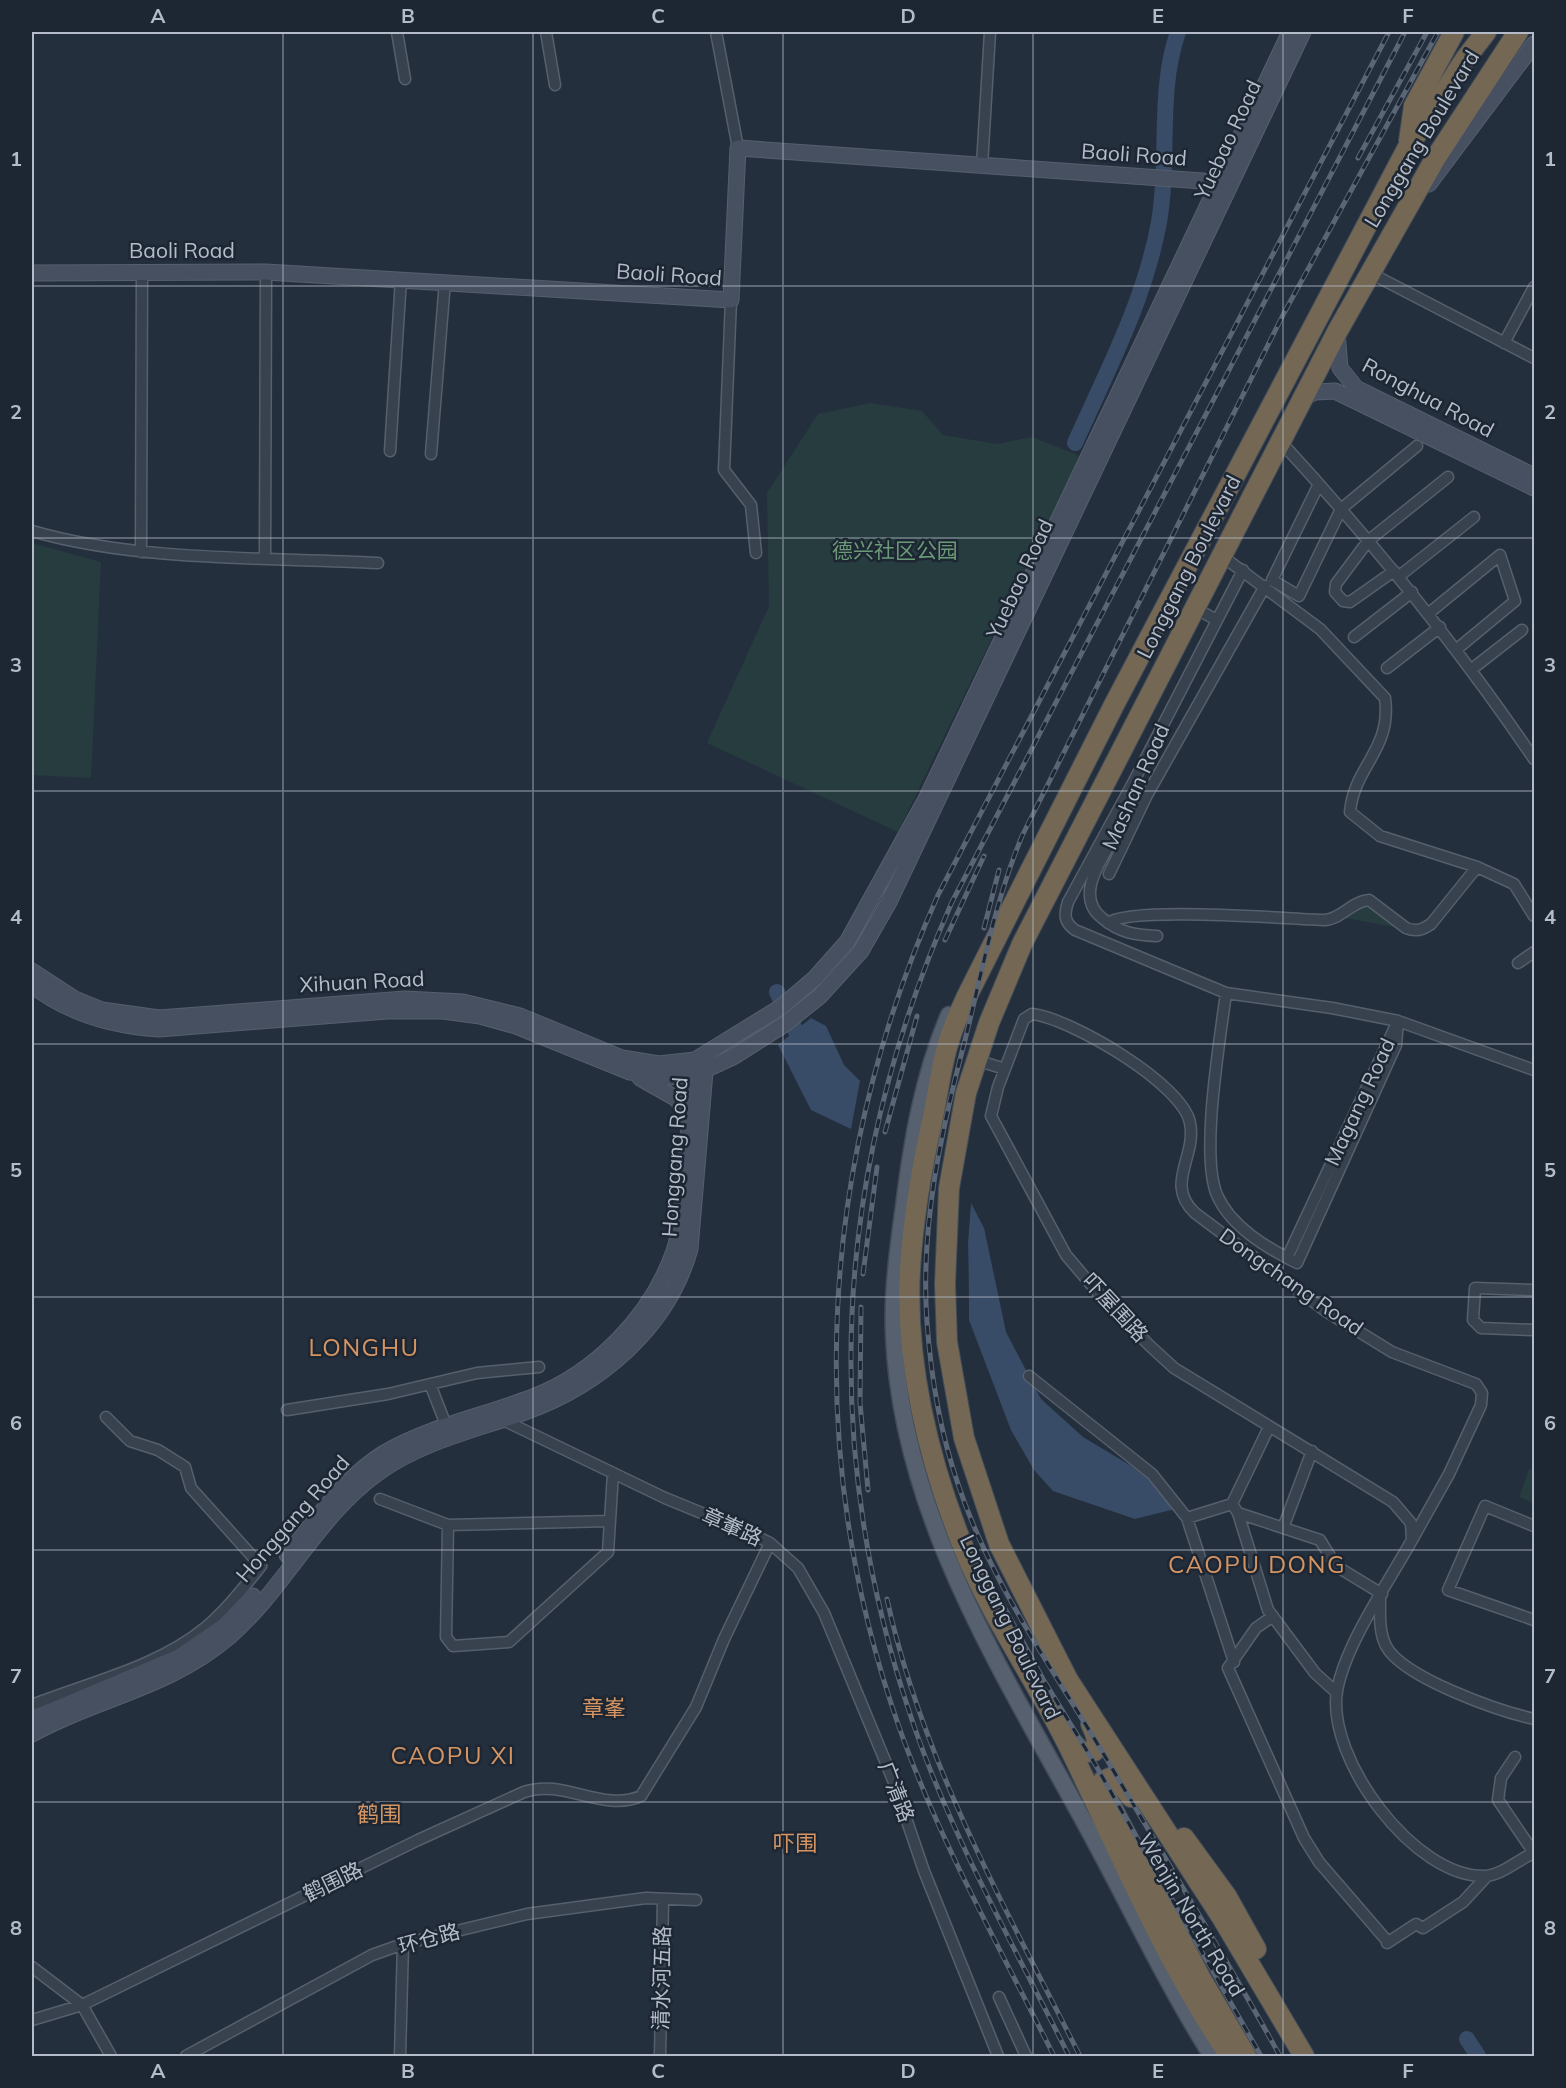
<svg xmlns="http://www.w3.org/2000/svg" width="1566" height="2088" font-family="Mulish,'Noto Sans SC',sans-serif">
<rect width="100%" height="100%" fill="#242f3e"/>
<path fill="#263c3f" d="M871 403 922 411 943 435 997 444 1032 437 1080 456 898 832 707 743 769 606 767 493 818 414Z
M32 543 101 562 91 778 32 775Z
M1360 900 1400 928 1345 918Z
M1529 1469 1534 1471V1503L1519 1497Z"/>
<path fill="#394c67" d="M811 1018 826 1026 844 1065 860 1081 851 1129 811 1110 778 1045Z
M971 1203 984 1228 1006 1332 1041 1399 1083 1437 1143 1473 1165 1493 1175 1509 1135 1519 1053 1491 1034 1470 1011 1430 969 1320 968 1241Z"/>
<path fill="#242f3e" d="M971 1200 968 1241 969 1320 966 1313 965 1241 968 1203Z"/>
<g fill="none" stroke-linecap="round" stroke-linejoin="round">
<path stroke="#394c67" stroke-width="16" d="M1075 443C1107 371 1145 300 1159 222 1170 160 1157 92 1178 32
M777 992 804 1048
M1467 2039 1478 2056"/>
<g stroke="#565f6c" stroke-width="13">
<path id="street" d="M397 32 405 79
M546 32 555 85
M716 32 738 148
M982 165 990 32
M1370 273 1534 358
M731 300 724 470 751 505 756 553
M1504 343 1534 287
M1281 442C1373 542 1458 647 1534 759
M390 451 401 279
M431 454 445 281
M1319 484 1272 580 1299 596 1341 509 1417 446
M32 531C139 562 266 557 378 563
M141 552 142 272
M1222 556 1320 629 1385 698C1392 750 1354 766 1350 812L1380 836 1477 867 1514 884 1534 916
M265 557 266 272
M1394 571 1350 602 1343 601 1335 592 1336 584 1368 541 1448 477
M1398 577 1474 517
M1194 608 1217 620
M1429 613 1500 555 1515 601 1457 649
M1354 637 1412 592
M1387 668 1440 627
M1472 669 1522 630
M1134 781 1068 902C1064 915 1064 922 1075 930L1226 993 1332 1008 1398 1021 1534 1070
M1109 874 1147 795 1265 586
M1108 923C1131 906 1287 919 1324 920 1340 920 1352 901 1369 900L1406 928C1416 932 1422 930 1431 924L1477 867
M1157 936C1135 935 1120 933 1102 918 1070 893 1110 849 1123 821 1129 809 1131 794 1134 781L1243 570
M1518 963 1534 952
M1226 993C1220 1040 1200 1155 1217 1195 1231 1227 1267 1248 1297 1263L1396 1045 1398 1021
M976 1060 1005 1069
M1287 1258 1395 1027
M1534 1290 1475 1288 1473 1320 1481 1328 1534 1330
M1029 1376 1152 1474 1187 1518 1232 1504 1238 1513 1268 1610 1315 1673 1337 1693
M430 1384 446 1425
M287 1410 388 1394 477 1373 539 1367
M503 1420 665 1498 748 1532 770 1543 798 1568 824 1613 893 1780 924 1871 998 2056
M380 1499 448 1525 610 1521
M1232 1504 1269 1427
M1238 1513 1320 1540 1336 1566 1382 1594
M1187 1518 1234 1662
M448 1525 446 1637 453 1646 509 1642 608 1552 613 1473
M1534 1526 1485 1506 1448 1590 1534 1620
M1283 1528 1312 1451
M1412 1540 1449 1474 1481 1405 1482 1393 1476 1384 1392 1352 1327 1312 1195 1213C1164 1184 1197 1157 1190 1123 1183 1084 1070 1018 1032 1014L1024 1019 998 1087 991 1116 1066 1255 1099 1294 1150 1346 1174 1368 1393 1502 1411 1523 1412 1540C1388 1583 1345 1645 1337 1691 1326 1758 1414 1878 1485 1876 1502 1875 1519 1859 1534 1853
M1380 1599C1380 1614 1379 1633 1386 1646 1403 1678 1499 1711 1534 1719
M1273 1616 1256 1628 1228 1668 1304 1838 1319 1862 1388 1942
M32 1705C90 1682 156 1668 206 1627 227 1609 244 1587 261 1566L191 1488 185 1467 158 1450 130 1441 106 1417
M1515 1757 1501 1778 1498 1800 1534 1853
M1387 1943 1416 1924 1423 1928 1463 1902 1487 1876
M32 1967 82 2005 111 2056
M999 1997 1026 2056
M32 2020 82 2005 418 1840 524 1792C564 1778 602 1813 641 1796L696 1707 724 1639 770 1543
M186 2056 372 1955 403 1944 527 1914 646 1898 696 1900
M400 2056 403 1944
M660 2056 663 1899"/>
</g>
<g stroke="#565f6c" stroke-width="17">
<path id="secondary" d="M1429 184 1534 44
M32 273 266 272 731 300 738 148 1203 181 1223 190
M1337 332 1340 368 1356 388 1534 476
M1303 398 1315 392 1335 391 1534 488
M32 971 75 999 102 1010 159 1018 405 999 463 1002 520 1016 622 1058 659 1064 695 1060 781 1007 815 978 847 942 927 797 1290 32
M32 985C69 1014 112 1026 159 1029L387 1011H443L480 1016 516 1026 630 1072 668 1077 694 1075 733 1057 785 1024 820 996 861 951 889 902 1303 32
M640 1078 677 1099 688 1119
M287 1555C317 1519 344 1478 384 1453 431 1426 483 1416 533 1397 596 1373 652 1315 674 1251 682 1228 682 1203 684 1179 688 1141 691 1103 695 1066
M32 1719 179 1657 224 1626 253 1596
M32 1734C99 1697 168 1689 230 1636 285 1588 318 1515 379 1472 423 1441 475 1430 525 1412 600 1385 668 1328 690 1249L705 1072 699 1064"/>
</g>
<g stroke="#414a57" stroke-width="19">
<path id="primary" d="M949 1015C923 1076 912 1141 904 1206 898 1249 892 1293 894 1335 901 1511 998 1664 1080 1814 1125 1895 1163 1978 1212 2056"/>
</g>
<g stroke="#434c59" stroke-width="22">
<path id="highway" d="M1409 141 1414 106 1454 32
M1067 1737 1082 1753 1094 1751C1100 1741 1095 1733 1091 1724
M1131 1797 1115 1776 1103 1781 1107 1798 1199 1975
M1184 1838 1227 1897 1256 1949
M1193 1965 1246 2056
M1230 2056C1164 1959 1120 1852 1069 1747 1035 1678 990 1615 962 1544 928 1459 905 1361 910 1270 913 1219 922 1166 933 1117 938 1093 941 1067 948 1044 953 1027 960 1011 967 996L1115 703 1407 149 1466 58 1486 32
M1304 2056 1221 1916 1068 1680 999 1544 964 1438 947 1342 945 1284 949 1188 966 1093 989 1023 1022 944 1337 332 1435 159 1518 32"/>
</g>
<use href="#street" stroke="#38414e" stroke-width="10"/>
<use href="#secondary" stroke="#465061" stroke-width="15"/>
<use href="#primary" stroke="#56606e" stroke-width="16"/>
<use href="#highway" stroke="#746855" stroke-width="20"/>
<g stroke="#5a6575" stroke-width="5">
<path id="rail" d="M1358 158 1427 32
M984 928 999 870
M945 940 984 856
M885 1132 917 1016
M863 1274 877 1167
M861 1307 860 1403 868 1490
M887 1599C922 1761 1006 1909 1080 2056
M1002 1603 1043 1679 1095 1764 1261 2056
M1054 2056C1000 1948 938 1839 898 1724 802 1448 820 1161 938 895L1389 32
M1069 2056C1015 1948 951 1836 912 1720 818 1443 834 1169 952 902L1405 32
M1280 2056C1225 1956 1164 1857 1106 1758 1053 1669 991 1584 958 1484 940 1432 931 1377 927 1322 920 1226 941 1132 965 1040 982 972 995 901 1022 836L1284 313 1438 32"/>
</g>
<use href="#rail" stroke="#1d2633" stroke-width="3" stroke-dasharray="9" stroke-linecap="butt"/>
</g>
<path fill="none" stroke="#b4bcc9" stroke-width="1.5" stroke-opacity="0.55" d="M283 32V2056M533 32V2056M783 32V2056M1033 32V2056M1283 32V2056M32 286H1534M32 538H1534M32 791H1534M32 1044H1534M32 1297H1534M32 1550H1534M32 1802H1534"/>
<g text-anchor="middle" stroke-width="5" stroke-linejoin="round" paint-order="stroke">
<g font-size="21" fill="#b4bcc9" stroke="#1d2633">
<text transform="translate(1422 139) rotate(-59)" y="7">Longgang Boulevard</text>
<text transform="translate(1228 140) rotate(-65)" y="7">Yuebao Road</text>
<text transform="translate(1134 155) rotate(4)" y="7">Baoli Road</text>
<text x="182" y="258">Baoli Road</text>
<text transform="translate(669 275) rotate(4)" y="7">Baoli Road</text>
<text transform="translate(1428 398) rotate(28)" y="7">Ronghua Road</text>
<text transform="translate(1189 567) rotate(-63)" y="7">Longgang Boulevard</text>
<text transform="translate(1020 579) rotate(-65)" y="7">Yuebao Road</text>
<text transform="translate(1136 787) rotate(-66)" y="7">Mashan Road</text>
<text transform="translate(362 982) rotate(-3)" y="7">Xihuan Road</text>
<text transform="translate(1360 1102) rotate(-65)" y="7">Magang Road</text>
<text transform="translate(675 1157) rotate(-86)" y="7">Honggang Road</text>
<text transform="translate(1291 1282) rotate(35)" y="7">Dongchang Road</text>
<text transform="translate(1115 1308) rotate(47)" y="7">吓屋围路</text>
<text transform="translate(293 1519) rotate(-49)" y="7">Honggang Road</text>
<text transform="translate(732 1527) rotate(24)" y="7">章輋路</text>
<text transform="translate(1010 1627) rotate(64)" y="7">Longgang Boulevard</text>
<text transform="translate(896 1792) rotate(69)" y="7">广清路</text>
<text transform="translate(333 1882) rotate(-26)" y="7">鹤围路</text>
<text transform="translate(1191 1915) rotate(59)" y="7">Wenjin North Road</text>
<text transform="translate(429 1939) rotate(-15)" y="7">环仓路</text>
<text transform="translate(662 1978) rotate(-89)" y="7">清水河五路</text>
</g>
<g font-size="21" fill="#6b9a76" stroke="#1d2633">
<text x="895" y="558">德兴社区公园</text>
</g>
<g font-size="22" fill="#d59563" stroke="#1d2633">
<text x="604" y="1716">章峯</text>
<text x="379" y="1822">鹤围</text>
<text x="795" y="1851">吓围</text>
</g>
<g font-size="24" letter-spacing="1.5" fill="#d59563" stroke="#1d2633">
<text x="364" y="1356">LONGHU</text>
<text x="1257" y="1573">CAOPU DONG</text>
<text x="453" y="1764">CAOPU XI</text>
</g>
</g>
<rect width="1566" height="2088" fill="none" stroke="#1d2633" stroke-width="66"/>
<rect x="33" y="33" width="1500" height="2022" fill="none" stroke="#b4bcc9" stroke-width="2"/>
<g font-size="20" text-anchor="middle" font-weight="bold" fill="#b4bcc9">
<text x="158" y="23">A</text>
<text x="408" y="23">B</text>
<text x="658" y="23">C</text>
<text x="908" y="23">D</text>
<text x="1158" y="23">E</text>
<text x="1408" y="23">F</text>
<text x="16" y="166">1</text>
<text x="1550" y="166">1</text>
<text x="16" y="419">2</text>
<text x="1550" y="419">2</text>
<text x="16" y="672">3</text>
<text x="1550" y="672">3</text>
<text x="16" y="924">4</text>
<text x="1550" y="924">4</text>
<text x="16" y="1177">5</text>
<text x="1550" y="1177">5</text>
<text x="16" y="1430">6</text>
<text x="1550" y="1430">6</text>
<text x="16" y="1683">7</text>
<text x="1550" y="1683">7</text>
<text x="16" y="1935">8</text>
<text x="1550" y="1935">8</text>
<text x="158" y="2078">A</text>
<text x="408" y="2078">B</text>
<text x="658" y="2078">C</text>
<text x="908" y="2078">D</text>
<text x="1158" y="2078">E</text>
<text x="1408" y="2078">F</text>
</g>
</svg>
